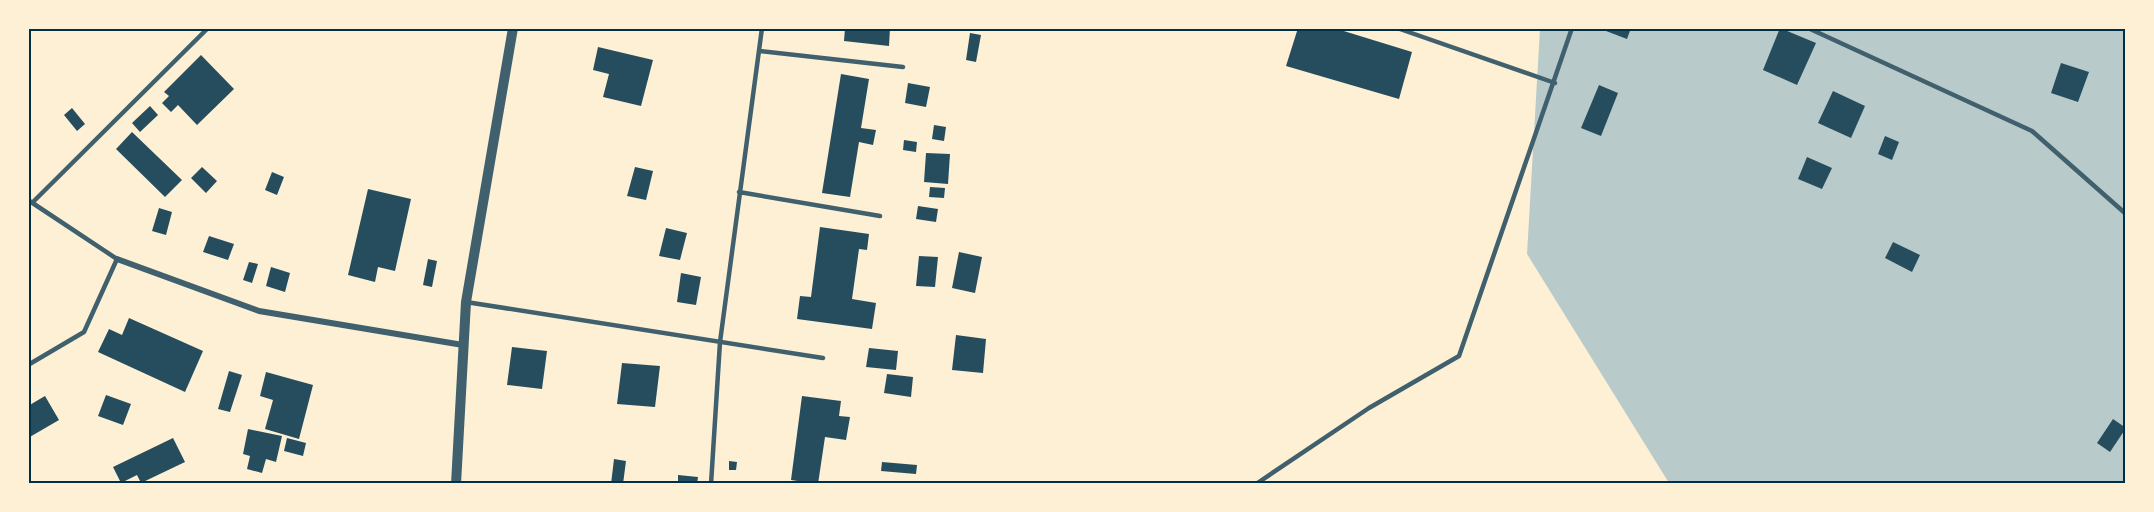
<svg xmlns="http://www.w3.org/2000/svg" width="2154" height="512" font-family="Barlow,sans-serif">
<rect width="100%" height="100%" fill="#fdf0d5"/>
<path fill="#b9caca" d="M1540 29H2125V483H1669L1527 254Z"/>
<path fill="#264d5e" d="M845 28H890L889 46 844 41Z
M1298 28H1334L1412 52 1399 99 1286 66Z
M1607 28H1631L1627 39 1606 31Z
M1780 28 1816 43 1797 85 1763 70Z
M970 33 981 35 976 62 966 60Z
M598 47 653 60 641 106 603 97 609 74 593 70Z
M201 55 234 89 197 125 178 105 171 112 162 103 169 96 164 92Z
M2061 63 2089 72 2078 102 2051 93Z
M841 74 869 79 861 128 876 130 873 145 859 142 850 197 822 193Z
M908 83 930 87 926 107 905 103Z
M1599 85 1618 93 1601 136 1581 128Z
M1833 91 1865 106 1851 138 1818 123Z
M150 106 158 115 140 132 132 123Z
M72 108 85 124 77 131 64 115Z
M934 125 946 127 944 141 932 139Z
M132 132 182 180 165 197 116 149Z
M1885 136 1899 142 1892 160 1878 154Z
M904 140 917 142 916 152 903 150Z
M926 153 950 154 948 184 924 182Z
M1807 157 1832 168 1822 189 1798 179Z
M202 167 217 181 206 193 191 178Z
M635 167 653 171 646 200 627 196Z
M272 172 284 177 277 195 265 190Z
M930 187 945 188 944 198 929 197Z
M368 189 411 199 395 271 378 267 375 282 348 275Z
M918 206 938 209 936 222 916 219Z
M159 208 172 212 166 235 152 231Z
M820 227 869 234 867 250 859 249 852 299 876 303 872 329 797 319 800 296 811 297Z
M666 228 687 233 680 260 659 256Z
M209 236 234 244 228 260 203 252Z
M1893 242 1920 255 1912 272 1885 258Z
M959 252 982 257 975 293 952 288Z
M919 256 938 257 935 287 916 286Z
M428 259 437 261 432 287 423 285Z
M249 262 258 264 252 283 243 280Z
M271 267 290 273 285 292 266 286Z
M681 273 701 277 696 305 677 302Z
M129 318 203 351 185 392 98 352 109 329 122 335Z
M956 335 986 339 983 373 952 370Z
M512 347 547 351 542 389 507 385Z
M869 348 898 351 896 370 866 367Z
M622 363 660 366 655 407 617 404Z
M229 371 242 375 230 412 218 409Z
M266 372 313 385 299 439 265 429 273 400 260 396Z
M887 374 913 377 911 397 884 393Z
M106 395 131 404 123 425 98 416Z
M45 396 59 420 28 438V406Z
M802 396 841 401 839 416 850 417 846 440 825 437 818 484 791 480Z
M2113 419 2126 428 2110 452 2097 443Z
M248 429 282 436 276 462 266 459 262 473 247 469 250 456 243 454Z
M173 438 185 462 141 483 137 475 121 483 113 467Z
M287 438 306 443 303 456 284 451Z
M614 459 626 461 623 484H611Z
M729 461 737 462 736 470H729Z
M882 462 917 465 916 474 881 471Z
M678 475 698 477 697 484H678Z"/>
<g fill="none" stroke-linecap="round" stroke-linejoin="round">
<path stroke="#3f606c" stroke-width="4.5" d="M1397 28 1555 83
M1808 28 2032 131 2126 214
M760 51 903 67
M739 192 880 216
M28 200 117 259 84 332 28 365
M34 201 208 28
M466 302 823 358
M711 484 720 342 762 28
M1256 484 1369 408 1459 356 1572 28"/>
<path stroke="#3f606c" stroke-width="6" d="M117 259 259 311 463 345"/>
<path stroke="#3f606c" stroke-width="10" d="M456 484 466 302 513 28"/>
</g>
<rect width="2154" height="512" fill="none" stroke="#fdf0d5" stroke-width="60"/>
<rect x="30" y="30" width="2094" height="452" fill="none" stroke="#003049" stroke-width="2"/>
</svg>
